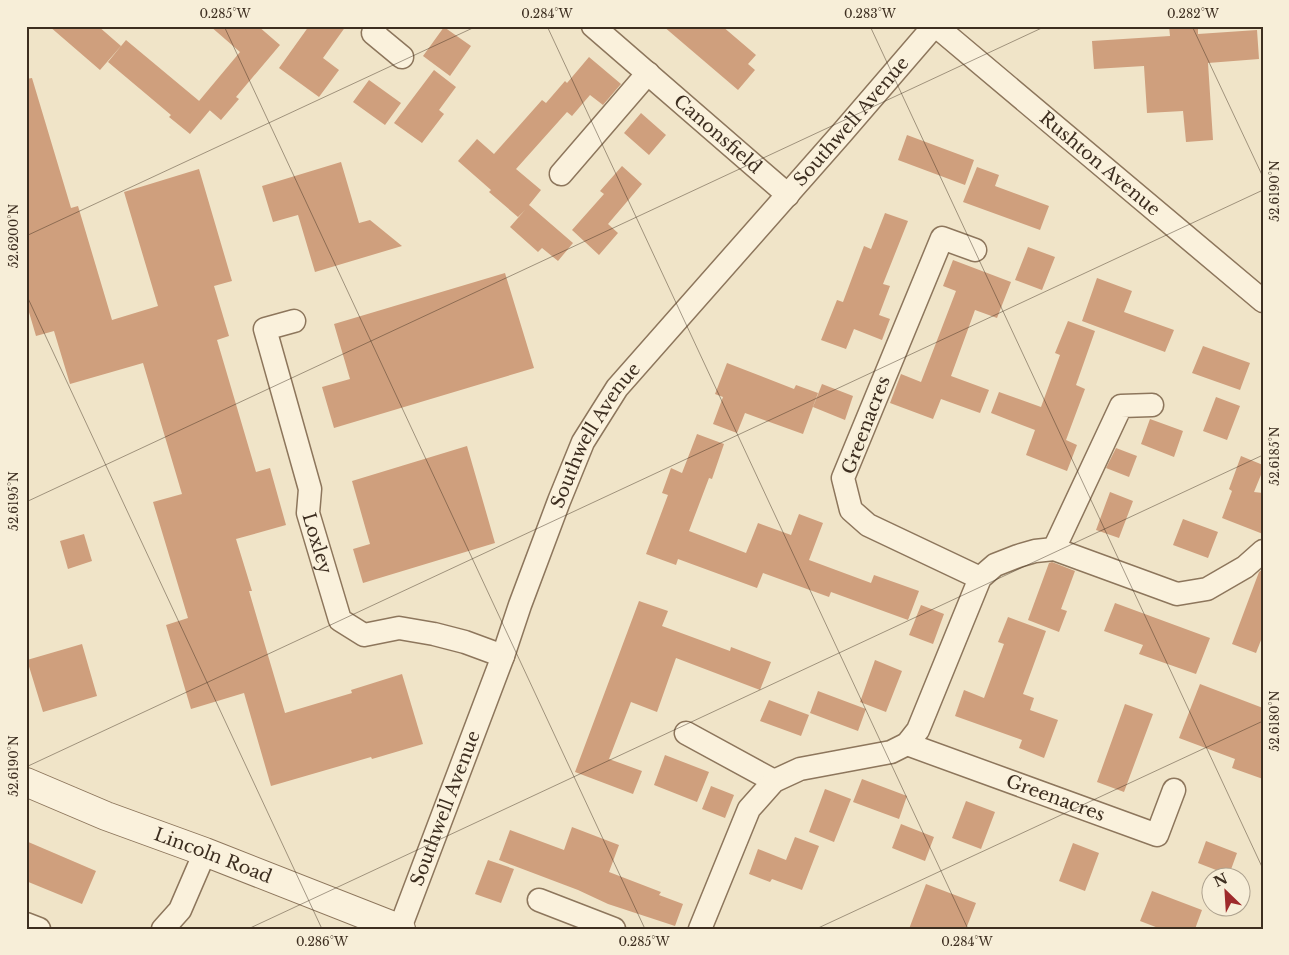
<svg xmlns="http://www.w3.org/2000/svg" width="1289" height="955" font-family="'Libre Baskerville',serif">
<rect width="100%" height="100%" fill="#f0e4c8"/>
<path fill="#cf9f7d" d="M49 26H98L121 46 100 70Z
M210 26H258L280 45 236 97 239 99 221 120 199 101 240 52Z
M309 26H346L323 58 339 70 319 97 279 68Z
M663 26H722L756 55 748 64 755 70 738 90Z
M1169 26H1198V34L1257 30 1259 59 1208 63 1213 140 1186 142 1183 111 1147 113 1144 66 1094 69 1092 41 1170 36Z
M444 27 471 46 450 76 423 56Z
M126 40 210 110 190 134 169 117 171 115 108 62Z
M589 57 621 84 603 105 590 95 572 116 567 112 516 169 541 190 529 205 573 243 558 261 542 248 538 252 510 227 525 210 518 217 489 192 491 190 458 161 477 139 494 154 542 100 546 103 565 81 567 83Z
M434 70 456 87 439 110 444 114 422 143 394 123Z
M32 78 71 208 78 206 112 320 158 306 124 192 199 169 232 281 214 286 229 336 217 340 256 472 270 468 286 525 236 539 252 591H249L285 713 352 693 351 690 402 674 423 744 372 759 371 757 271 786 244 693 191 709 166 625 188 618 153 502 182 494 143 363 70 384 54 331 36 336 26 302V79Z
M369 80 401 103 385 125 353 102Z
M641 113 666 135 649 155 624 133Z
M907 135 974 160 965 185 898 160Z
M341 162 359 223 370 220 402 246 315 272 298 215 273 222 262 186Z
M622 166 642 184 608 224 618 233 599 255 572 230 604 194 600 191Z
M977 167 999 175 995 186 1049 206 1040 230 963 202Z
M885 213 908 221 883 284 890 286 879 315 890 319 882 340 854 329 846 349 821 340 837 300 843 302 864 246 871 249Z
M1028 247 1055 257 1042 290 1015 280Z
M953 260 1011 282 997 318 975 310 951 376 989 390 980 413 941 399 933 419 890 403 901 374 921 382 956 291 943 286Z
M505 273 534 368 334 428 322 387 350 379 334 324Z
M1097 278 1132 291 1124 312 1174 330 1165 352 1082 321Z
M1068 321 1095 331 1076 385 1085 389 1066 440 1077 445 1067 471 1026 455 1035 430 991 413 999 392 1041 407 1060 355 1055 353Z
M1203 346 1250 363 1240 390 1192 373Z
M727 363 794 389 796 385 818 393 803 434 745 413 737 433 713 424 723 397 715 394Z
M822 384 853 396 845 420 813 407Z
M1216 397 1240 406 1227 440 1203 431Z
M1150 419 1183 431 1174 457 1141 444Z
M697 434 724 444 712 479 709 478 689 531 746 553 758 523 791 535 799 514 823 523 809 560 871 583 874 575 919 591 908 620 831 592 829 597 763 573 757 588 678 559 676 565 646 554 668 495 662 493 671 468 682 473Z
M467 446 495 543 363 583 353 549 370 544 352 481Z
M1116 448 1137 456 1129 477 1106 468Z
M1241 456 1263 465V470L1254 492 1263 493V534L1222 518 1232 491 1229 489Z
M1110 492 1133 501 1119 538 1096 530Z
M1183 519 1218 532 1208 558 1173 545Z
M84 534 92 561 68 569 60 541Z
M1052 562 1075 571 1061 609 1067 611 1059 632 1028 620 1049 563Z
M1263 569V635L1256 653 1232 644 1259 572Z
M639 601 668 611 662 626 730 651 731 647 771 662 760 690 676 658 657 712 631 702 609 759 642 771 633 794 575 772Z
M1115 603 1210 638 1196 674 1139 654 1143 645 1104 631Z
M921 605 944 614 933 644 909 635Z
M1008 617 1046 631 1023 694 1034 698 1030 710 1058 720 1044 758 1019 748 1022 740 955 716 964 690 984 698 1004 644 998 642Z
M82 644 97 696 43 712 27 660Z
M875 660 902 671 886 712 860 702Z
M1200 684 1263 708V779L1232 768 1235 759 1179 738Z
M818 691 866 709 858 731 810 713Z
M769 700 809 715 801 736 760 721Z
M1125 704 1153 714 1124 792 1097 782Z
M665 755 709 772 697 802 654 785Z
M862 779 907 796 899 819 853 802Z
M711 786 734 795 725 818 702 809Z
M825 789 851 799 834 842 809 832Z
M966 801 995 812 981 849 952 838Z
M901 824 934 837 925 861 892 848Z
M572 827 619 845 609 872 661 892 659 895 683 904 675 926 608 904 578 890 499 860 510 830 564 850Z
M795 837 819 846 802 890 772 879 770 882 749 874 758 849 786 860Z
M26 841 96 871 82 904 26 881Z
M1206 841 1237 853 1229 875 1198 863Z
M1073 843 1099 853 1085 891 1059 881Z
M488 860 514 869 501 903 475 894Z
M926 884 976 903 966 929H909Z
M1152 891 1202 910 1195 929H1161L1140 921Z"/>
<g fill="none" stroke-linecap="round" stroke-linejoin="round">
<g stroke="#8d765c" stroke-width="25">
<g id="minor">
<path d="M376 26 373 33 402 57"/>
<path id="s1" d="M593 26 788 195"/>
<path id="s2" d="M936 26 1263 301"/>
<path d="M561 174 648 73"/>
<path d="M975 250 942 238 843 478 851 510 868 525 980 578"/>
<path id="s3" d="M294 321 265 329 310 489 308 513 340 620 364 635 399 628 434 634 465 642 503 656"/>
<path d="M1054 549 1121 406 1152 405"/>
<path d="M686 733 774 781"/>
<path id="s4" d="M907 744 1157 835 1174 790"/>
<path d="M539 900 614 929"/>
<path d="M26 924 39 929"/>
<path id="s5" d="M400 928 503 656 520 605 559 501 583 442 617 388 841 134 934 26"/>
<path d="M163 929 180 910 205 852"/>
<path d="M700 929 749 809 774 781 800 769 891 752 907 744 918 730 980 578 995 565 1018 556 1035 551 1054 549 1177 594 1207 589 1245 567 1263 551"/>
</g>
</g>
<g stroke="#8d765c" stroke-width="30">
<g id="tertiary">
<path id="s6" d="M26 782 106 816 205 852 401 929"/>
</g>
</g>
<use href="#minor" stroke="#faf1dc" stroke-width="22"/>
<use href="#tertiary" stroke="#faf1dc" stroke-width="28"/>
</g>
<path fill="none" stroke="#3d2e20" stroke-width="1" stroke-opacity="0.45" d="M224 26 645 929M547 26 968 929M870 26 1263 869M1192 26 1263 177M26 236 477 26M26 294 322 929M26 502 1046 26M26 767 1263 190M248 929 1263 455M816 929 1263 721"/>
<g text-anchor="middle" stroke-width="4.5" stroke-linejoin="round" paint-order="stroke">
<g font-size="18" fill="#3d2e20" stroke="#f7eed8">
<text dy="6" stroke="none"><textPath href="#s5" startOffset="938">Southwell Avenue</textPath></text>
<text dy="6" stroke="none"><textPath href="#s1" startOffset="165">Canonsfield</textPath></text>
<text dy="6" stroke="none"><textPath href="#s2" startOffset="214">Rushton Avenue</textPath></text>
<text transform="translate(866 425) rotate(-69)" y="6">Greenacres</text>
<text dy="6" stroke="none"><textPath href="#s5" startOffset="531">Southwell Avenue</textPath></text>
<text dy="6" stroke="none"><textPath href="#s3" startOffset="252">Loxley</textPath></text>
<text dy="6" stroke="none"><textPath href="#s4" startOffset="158">Greenacres</textPath></text>
<text dy="6" stroke="none"><textPath href="#s5" startOffset="128">Southwell Avenue</textPath></text>
<text dy="6" stroke="none"><textPath href="#s6" startOffset="201">Lincoln Road</textPath></text>
</g>
</g>
<rect width="1289" height="955" fill="none" stroke="#f7eed8" stroke-width="55"/>
<g transform="translate(1226 892) rotate(335)"><circle r="24" fill="#f7eed8" stroke="#ada18e"/>
<path d="M0-4L9 19L0 12L-9 19Z" fill="#9e2a2b"/>
<text y="-8" font-size="14" font-weight="bold" text-anchor="middle" fill="#3d2e20">N</text>
</g>
<rect x="28" y="28" width="1234" height="900" fill="none" stroke="#3d2e20" stroke-width="2"/>
<g font-size="12" text-anchor="middle" fill="#3d2e20">
<text x="225" y="18">0.285°W</text>
<text x="547" y="18">0.284°W</text>
<text x="870" y="18">0.283°W</text>
<text x="1193" y="18">0.282°W</text>
<text transform="translate(1275 191) rotate(-90)" y="4">52.6190°N</text>
<text transform="translate(14 236) rotate(-90)" y="4">52.6200°N</text>
<text transform="translate(1275 456) rotate(-90)" y="4">52.6185°N</text>
<text transform="translate(14 501) rotate(-90)" y="4">52.6195°N</text>
<text transform="translate(1275 721) rotate(-90)" y="4">52.6180°N</text>
<text transform="translate(14 766) rotate(-90)" y="4">52.6190°N</text>
<text x="322" y="946">0.286°W</text>
<text x="644" y="946">0.285°W</text>
<text x="967" y="946">0.284°W</text>
</g>
</svg>
